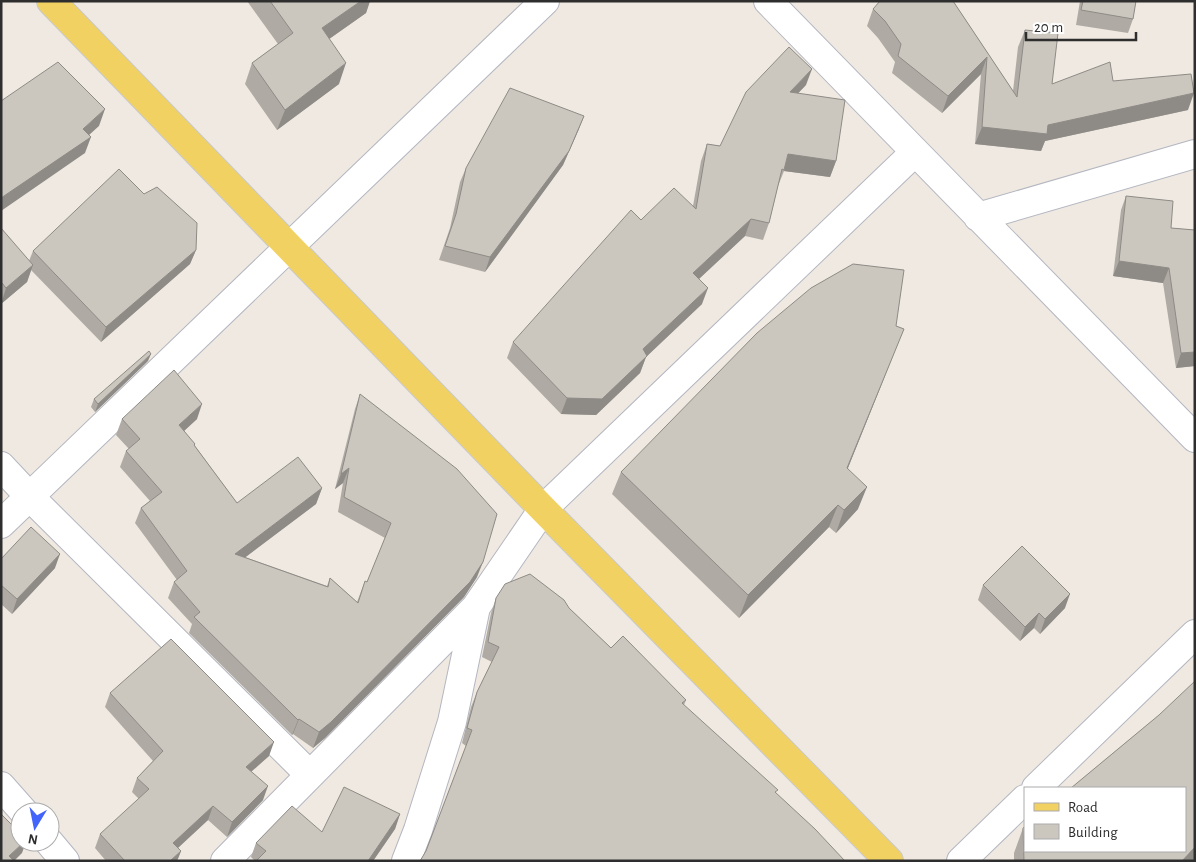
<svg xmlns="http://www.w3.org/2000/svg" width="1196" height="862" font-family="'Alegreya Sans',sans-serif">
<rect width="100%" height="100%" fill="#efe9e1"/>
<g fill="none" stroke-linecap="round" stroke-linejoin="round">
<g stroke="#b4b7c1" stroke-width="30">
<path id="minor" d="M768 1 1195 438
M978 217 1195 154
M1 466 30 497 310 775
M1 524 545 1
M1 786 24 812
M1036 788 1195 634
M49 842 65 861
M225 861 476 607 543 509 915 152
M406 861 418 830 452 722 476 607
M961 861 1025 799"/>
</g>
<g stroke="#c9c9c9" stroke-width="30">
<path id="primary" d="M51 1 543 509 889 861"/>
</g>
<use href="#minor" stroke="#fff" stroke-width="28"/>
<use href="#primary" stroke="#f2d163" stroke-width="28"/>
</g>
<path fill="#afaba4" d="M247 1H370L366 13 329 39 339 84 277 130 245 84 252 63 278 44Z
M953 1 1013 91 1018 47 1025 30 1052 84 1113 81 1188 110 1045 141 1041 151 975 144 981 74 942 113 892 73 895 62 878 38 867 26 873 9Z
M1080 1H1136L1133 19 1128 33 1076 25Z
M806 85 798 93 836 161 830 177 784 171 778 186 769 223 763 240 745 236 699 279 702 304 646 357 640 373 596 415 561 414 507 358 513 342 641 220 693 206 701 161 707 144 720 146Z
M584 116 578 131 563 165 485 272 439 260 450 228 460 182 466 168Z
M1126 196 1171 228 1195 230V366L1176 368 1163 283 1113 276 1121 210Z
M1 228 29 261 33 251 196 250 190 264 101 342 31 270 27 282 1 304Z
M896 326 904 329 895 351 848 468 858 509 836 533 829 527 739 618 612 494 621 472Z
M148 361 95 412 91 407 94 399Z
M360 394 477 577 464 597 325 738 313 748 293 734 292 735 189 633 192 624 168 598 174 582 177 580 135 523 141 508 150 501 120 467 126 451 129 449 116 435 122 419H197L184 431 237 503 322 488 316 504 245 557 327 586 330 578 357 602 365 581 367 582 385 538 338 512 343 483 335 489 355 409Z
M1 559 55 568 12 614 1 604Z
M983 585 1065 608 1040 634 1034 628 1020 641 978 600Z
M496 598 569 608 611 648 686 700 684 705 426 851 466 746 462 743 471 707 477 692 492 662 482 657 491 613Z
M110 693 269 756 251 771 263 800 227 837 208 820 178 848 181 851 177 861H106L95 848 100 834 139 799 132 792 137 778 153 761 105 707Z
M1159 715 1195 861H1014V853L1023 828Z
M400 814 395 829 373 861H255L251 857 256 843 322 832Z"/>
<path fill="#8e8b86" d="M361 1H370L366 13 315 49 322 28Z
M987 57 981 74 942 113 948 96Z
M346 63 339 84 277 130 285 110Z
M812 69 806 85 784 108 790 92Z
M1194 93 1188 110 1045 141 1041 151 975 144 982 127 1048 125Z
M105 109 99 126 78 145 91 137 85 153 1 211V198L83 129Z
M584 116 578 131 563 165 485 272 490 257Z
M788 154 836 161 830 177 784 171Z
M751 219 745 236 687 290 693 273Z
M196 250 190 264 101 342 106 327Z
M1119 261 1169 268 1163 283 1113 276Z
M33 265 27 282 1 304 6 288Z
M708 288 702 304 646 357 640 373 596 415 561 414 567 398 643 349Z
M904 329 895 351 839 490 847 468Z
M1195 352V366L1176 368 1181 353Z
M151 354 148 361 95 412 98 404Z
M202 404 197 419 173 441 179 425Z
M349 468 343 483 335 489 341 474Z
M867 487 858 509 836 533 844 510Z
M322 488 316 504 230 569 235 554Z
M838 505 829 527 739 618 748 595Z
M60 554 55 568 12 614 17 599Z
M483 562 477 577 464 597 325 738 313 748 319 732Z
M1070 594 1065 608 1040 634 1045 619Z
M1039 613 1034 628 1020 641 1025 627Z
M299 719 293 734 292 735 298 720Z
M274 742 269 756 241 781 246 767Z
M268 786 263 800 227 837 232 822Z
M213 806 208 820 168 857 173 843Z
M400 814 395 829 373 861H368Z
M24 842H26L22 853 14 861 9 856Z
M1195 847V861H1182Z
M181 851 177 861H170Z"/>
<path fill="#cbc7bf" stroke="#8e8b86" d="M270 1H361L322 28 346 63 285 110 252 63 293 33Z
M880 1H953L1017 97 1025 30 1058 33 1052 84 1110 62 1113 81 1191 74 1194 93 1048 125 1047 134 982 127 987 57 948 96 898 56 901 44 885 21 873 9Z
M1083 1H1136L1133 19 1081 10Z
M789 47 812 69 790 92 845 100 836 161 788 154 784 170 782 169 769 223 751 219 693 273 708 288 643 349 647 356 602 399 567 398 513 342 631 210 641 220 674 188 696 209 707 144 720 146 746 92Z
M58 62 105 109 83 129 91 137 1 198V101Z
M510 88 584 116 569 151 490 257 445 246 456 214 466 168Z
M119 169 144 194 157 187 197 223 196 250 106 327 33 251Z
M1126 196 1173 201 1171 228 1195 230V352L1181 353 1169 268 1119 261Z
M1 228 33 265 6 288 2 283 1 284Z
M853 264 904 270 896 326 904 329 847 468 867 487 844 510 838 505 748 595 621 472 757 333 811 288Z
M149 351 151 354 98 404 94 399Z
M174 370 202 404 179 425 195 444 194 445 237 503 298 457 322 488 235 554 328 587 330 578 358 603 365 581 367 582 391 523 344 497 349 468 341 474 360 394 457 469 497 514 483 562 470 582 331 722 319 732 299 719 298 720 194 617 200 612 174 582 187 571 141 508 162 492 126 451 140 439 122 419Z
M31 527 60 554 17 599 1 585V559Z
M1022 546 1070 594 1045 619 1039 613 1025 627 983 585Z
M530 574 564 600 569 608 611 648 623 636 686 700 682 703 778 790 775 792 815 829 845 861H420L426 851 472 730 467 728 477 692 499 647 488 642 496 598 505 584Z
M171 639 274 742 246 767 268 786 232 822 213 806 173 843 181 851 170 861H125L100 834 149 789 137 778 163 751 110 693Z
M1195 681V847L1182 861H1024L1023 828 1025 826V851H1185V788H1071L1159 715Z
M344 787 400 814 368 861H256L266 851 256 843 292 806 322 832Z
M1 814 20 833V842H24L9 856 14 861H1Z"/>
<rect width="1196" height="862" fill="none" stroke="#2e2e2e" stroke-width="5"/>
<rect x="1024" y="787" width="162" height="65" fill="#ffffff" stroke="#ababab"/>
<rect x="1034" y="803" width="25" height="8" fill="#f2d163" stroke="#ababab"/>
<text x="1068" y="812" font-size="15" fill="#2e2e2e">Road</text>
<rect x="1034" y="824" width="25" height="15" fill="#cbc7bf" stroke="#ababab"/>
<text x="1068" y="837" font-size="15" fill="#2e2e2e">Building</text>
<g transform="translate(35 827) rotate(190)"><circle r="24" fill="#ffffff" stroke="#ababab"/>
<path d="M0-4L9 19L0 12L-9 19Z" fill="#4264fb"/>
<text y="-8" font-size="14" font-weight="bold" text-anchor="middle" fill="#2e2e2e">N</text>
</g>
<path d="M1026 32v8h110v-8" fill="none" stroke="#2e2e2e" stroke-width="2.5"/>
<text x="1034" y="32" font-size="15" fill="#2e2e2e" stroke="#ffffff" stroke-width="4" paint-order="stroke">20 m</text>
</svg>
